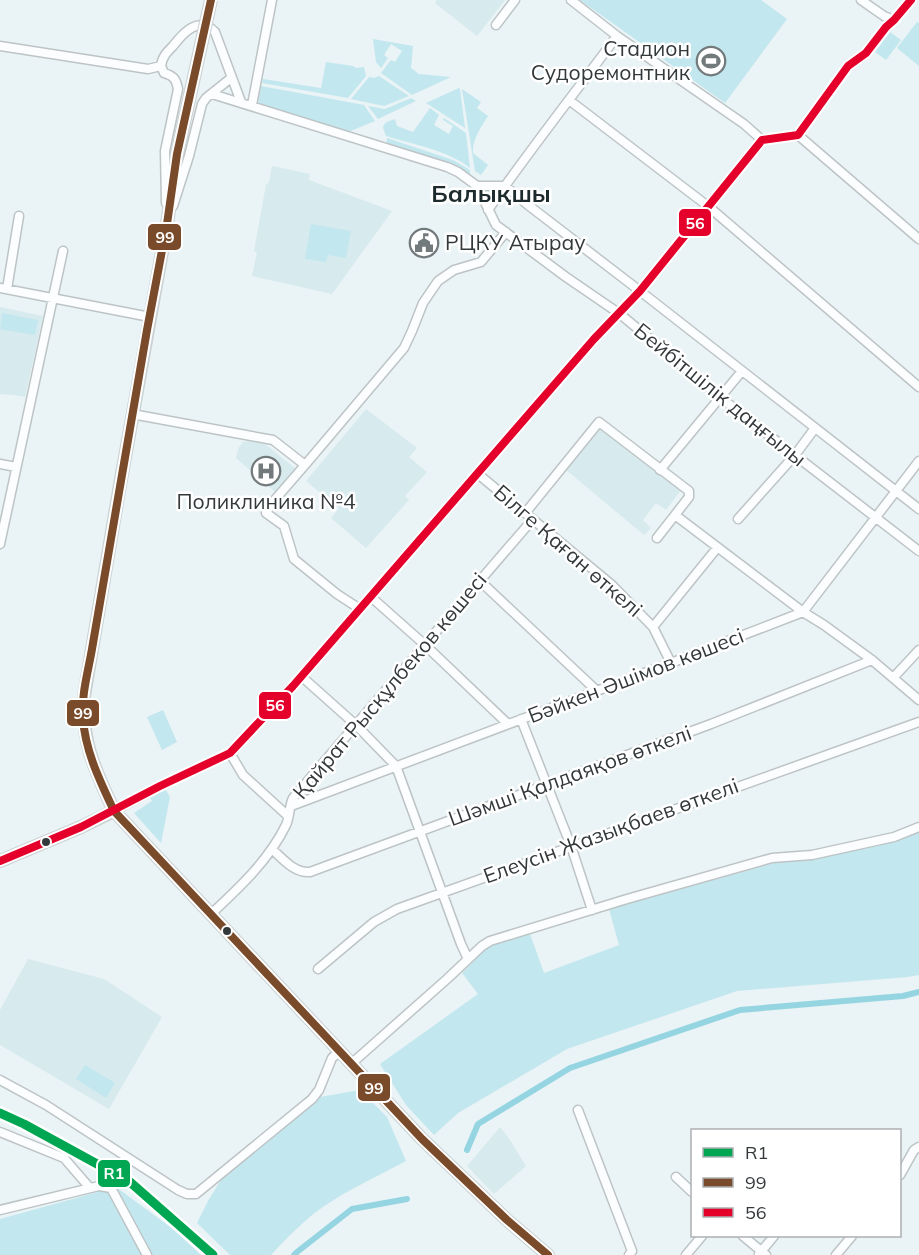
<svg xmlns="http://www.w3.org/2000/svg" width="919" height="1255" font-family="Mulish,sans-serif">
<rect width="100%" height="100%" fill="#eaf3f5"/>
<path fill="#d7eaee" d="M437 0H505L477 36 435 3Z
M272 166 310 174 309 180 392 211 332 294 252 276 257 252 254 251 266 185 269 182Z
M0 307 43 316 25 397 14 395 0 394Z
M366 409 417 448 409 457 427 472 405 496 409 500 366 548 331 518 339 508 306 481Z
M597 427 681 490 666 510 656 503 643 520 651 528 644 535 565 469Z
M260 440 296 469 276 493 236 458 239 447 243 442Z
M28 959 104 979 162 1017 109 1109 0 1045V1010Z
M500 1127 510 1140 526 1166 494 1194 467 1166Z"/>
<path fill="#c2e7ef" d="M580 0H761L787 19 725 103Z
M917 22 919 23V66L897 48Z
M890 32 901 40 886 60 875 52Z
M373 39 413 46 411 68 419 74 451 77 412 95 381 73 391 60 395 62 402 51 391 44 384 55 388 58 381 68 376 62Z
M326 62 353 66 356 68 364 67 366 76 348 98 262 83 263 79 321 88Z
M379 76 409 96 384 106 351 99 369 77 374 78Z
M261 86 364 105 375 121 348 132 258 104Z
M459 88 460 89 465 128 426 103Z
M462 89 481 102 477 108 488 116C481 127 472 140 473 153L488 165 481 175 475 171Z
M411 98 416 101 378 119 368 106 385 109Z
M430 108 439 115 434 125 449 134 453 126 443 120 444 118 466 133 470 168C450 151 412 144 386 136L383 128C384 122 389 121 395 119L397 126 413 132Z
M387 138 453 160 470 170V176L449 163 386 145Z
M311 224 351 231 346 258 328 255 326 262 305 259Z
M2 313 38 320 35 335 0 329Z
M163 710 177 742 162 750 147 717Z
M165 789 170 797 161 843 134 813 152 801 150 798Z
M919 832V975L908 977 737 991 567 1049 458 1113 434 1135 406 1105 380 1064 478 994 462 973 489 946 530 934 544 973 619 945 609 909 778 862 810 860 895 842Z
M85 1065 115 1083 106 1098 76 1079Z
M360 1090 387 1117 406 1161C378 1176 349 1189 323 1207 304 1220 287 1238 271 1255H230L197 1223 208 1201 224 1175 320 1097Z
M116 1187 173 1229 201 1255H0V1219Z"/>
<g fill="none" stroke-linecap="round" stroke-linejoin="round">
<path stroke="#95d5e2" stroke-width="6" d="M467 1150 478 1124 570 1068 740 1010 903 996 919 992
M294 1255 297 1252 352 1209 407 1199"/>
<g stroke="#bdc4c6" stroke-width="11">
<path id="minor" d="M571 0 617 36 744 124 762 140
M861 0 884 16 894 20
M496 25 515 0
M0 46 148 69 161 66
M161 66 164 73C174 76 176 79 178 89L165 151 166 203
M161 66C162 57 167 52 173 46 183 33 199 15 215 32L241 102
M212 94 447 167 458 172 477 186 496 225 566 277 620 314 721 398 919 551
M569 100 709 207 919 387
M252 105 272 0
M798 135 919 239
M477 186H505L528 205 640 291 919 509
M173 206 189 156 202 104 206 98 231 78
M488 210C529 151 574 94 617 36
M0 288 150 317
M7 289 19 216
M132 414 273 440 305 465 272 503 266 513 284 526 294 559 337 594 360 609
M0 464 16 467
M305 465 404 348 412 331 423 303 438 281 454 270 481 262 506 232
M660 470 742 371
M478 474 612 585 653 627 671 663
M526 512 599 422 689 491V497L657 538
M675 515 803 612 824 625 872 660 919 700
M738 519 795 455 815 428
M0 544 63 251
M479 580 597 691
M371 597 424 644 508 724
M653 627 717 548
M301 676 356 725 396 766 461 944 468 959
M893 678 919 650
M521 719 571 846 592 910
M230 753 243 775 288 816
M291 806 671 663 803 612 919 461
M114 811 160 786 230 753 293 686 594 339 640 291 762 140 798 135 848 66 866 53 886 27 894 20 911 0
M272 849C283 859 294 873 310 872L711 724 872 660
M211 914C239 888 269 860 286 825 290 816 289 806 293 798L533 519
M318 969 374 922 397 909 919 722
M351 1064 447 979 482 946 490 941 627 899 772 858 812 855 894 837 919 827
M0 1080 46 1105 178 1190 187 1194H196L312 1099 319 1090 332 1058 340 1051
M578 1110 632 1251 629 1255
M0 1132 64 1158 90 1188
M900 1175 914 1150 919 1147
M676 1177 692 1192
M0 1210 99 1186 111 1188 147 1255
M743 1236 766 1255
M759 1254 774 1236
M686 1255 702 1236
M836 1255 852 1236"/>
</g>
<g stroke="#cbd0d0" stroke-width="14">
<path id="major" d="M177 154 167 224 120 485 84 696C81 742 95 770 114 811L422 1139 507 1220 548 1255
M0 861 81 827 114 811"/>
</g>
<use href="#minor" stroke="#fcfdfe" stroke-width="8"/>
<use href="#major" stroke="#dbe5e7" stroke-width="10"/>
<g stroke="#cbd0d0" stroke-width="14" stroke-linecap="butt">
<path id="major-bridge" d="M177 154 211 0"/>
</g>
<use href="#major-bridge" stroke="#dbe5e7" stroke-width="10"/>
<g stroke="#fff" stroke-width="12">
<path id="bus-1" d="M211 0 177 154 167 224 147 330 92 649C88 672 81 696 83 718 85 751 100 781 114 811L422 1139 507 1220 548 1255"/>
</g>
<g stroke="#fff" stroke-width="12">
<path id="bus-2" d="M0 861 81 827 160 786 230 753 293 686 594 339 640 291 762 140 798 135 848 66 866 53 886 27 894 20 911 0"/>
</g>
<use href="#bus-1" stroke="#7a4b2a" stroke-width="8"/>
<use href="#bus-2" stroke="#e4002b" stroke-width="8"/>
<g stroke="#fff" stroke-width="14">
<path id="rail-1" d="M0 1113 24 1124 130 1182 213 1255"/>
</g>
<use href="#rail-1" stroke="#00a651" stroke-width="9"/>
</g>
<defs>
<g id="stadium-ring" transform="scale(1.5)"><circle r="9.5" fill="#fff" stroke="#737a7c" stroke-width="1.5"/><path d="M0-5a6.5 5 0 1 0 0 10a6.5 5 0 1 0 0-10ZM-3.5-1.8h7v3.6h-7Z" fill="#737a7c"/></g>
<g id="civic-ring" transform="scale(1.5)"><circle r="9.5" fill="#fff" stroke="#737a7c" stroke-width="1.5"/><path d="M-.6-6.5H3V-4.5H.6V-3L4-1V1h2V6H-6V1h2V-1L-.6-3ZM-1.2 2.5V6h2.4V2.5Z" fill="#737a7c"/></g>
<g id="hospital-ring" transform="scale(1.5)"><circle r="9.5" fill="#fff" stroke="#737a7c" stroke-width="1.5"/><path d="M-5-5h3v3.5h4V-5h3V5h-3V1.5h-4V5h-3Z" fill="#737a7c"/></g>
</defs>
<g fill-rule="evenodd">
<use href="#stadium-ring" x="711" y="61"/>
<use href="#civic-ring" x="424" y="243"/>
<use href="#hospital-ring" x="266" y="471"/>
</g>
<g fill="#33393b" stroke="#fff" stroke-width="2">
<circle cx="46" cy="842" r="5"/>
<circle cx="227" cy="931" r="5"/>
</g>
<g text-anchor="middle" stroke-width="5" stroke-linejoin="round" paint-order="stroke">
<g font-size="21" fill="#33393b" stroke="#fff" text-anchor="end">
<text x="690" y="56">Стадион<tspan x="690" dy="24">Судоремонтник</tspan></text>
<text x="445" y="250" text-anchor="start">РЦКУ Атырау</text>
<text x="266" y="509" text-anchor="middle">Поликлиника №4</text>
</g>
<g font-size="21" fill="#33393b" stroke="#fff">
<text transform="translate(720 395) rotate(39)" y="7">Бейбітшілік даңғылы</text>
<text transform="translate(568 551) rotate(41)" y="7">Білге Қаған өткелі</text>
<text transform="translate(636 676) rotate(-21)" y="7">Бәйкен Әшімов көшесі</text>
<text transform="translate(390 686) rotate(-50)" y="7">Қайрат Рысқұлбеков көшесі</text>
<text transform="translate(570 776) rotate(-20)" y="7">Шәмші Қалдаяқов өткелі</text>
<text transform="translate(611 831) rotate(-20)" y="7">Елеусін Жазықбаев өткелі</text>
</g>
<g font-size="24" font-weight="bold" fill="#1e2b2e" stroke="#fff">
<text x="491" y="202">Балықшы</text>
</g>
</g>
<g stroke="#fff" stroke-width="2">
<rect x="678" y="208" width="34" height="29" rx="6" fill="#e4002b"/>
<rect x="147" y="223" width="35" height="28" rx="6" fill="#7a4b2a"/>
<rect x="258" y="691" width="34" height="29" rx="6" fill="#e4002b"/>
<rect x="66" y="699" width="34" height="28" rx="6" fill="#7a4b2a"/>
<rect x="357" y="1073" width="34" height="29" rx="6" fill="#7a4b2a"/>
<rect x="97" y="1159" width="34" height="29" rx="6" fill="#00a651"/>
</g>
<g font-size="16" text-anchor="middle" font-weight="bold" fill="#fff">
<text x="695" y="229">56</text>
<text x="165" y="243">99</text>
<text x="275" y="711">56</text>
<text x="83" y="719">99</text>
<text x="374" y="1094">99</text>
<text x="114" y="1179">R1</text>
</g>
<rect x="691" y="1129" width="210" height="108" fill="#ffffff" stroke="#adb0b1" stroke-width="1.5"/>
<rect x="703" y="1148" width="30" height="9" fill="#00a651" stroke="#adb0b1" stroke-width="1.5"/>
<text x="745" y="1159" font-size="18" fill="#33393b">R1</text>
<rect x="703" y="1178" width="30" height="9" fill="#7a4b2a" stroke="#adb0b1" stroke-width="1.5"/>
<text x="745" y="1189" font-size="18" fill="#33393b">99</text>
<rect x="703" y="1208" width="30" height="9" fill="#e4002b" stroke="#adb0b1" stroke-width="1.5"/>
<text x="745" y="1219" font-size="18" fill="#33393b">56</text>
</svg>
